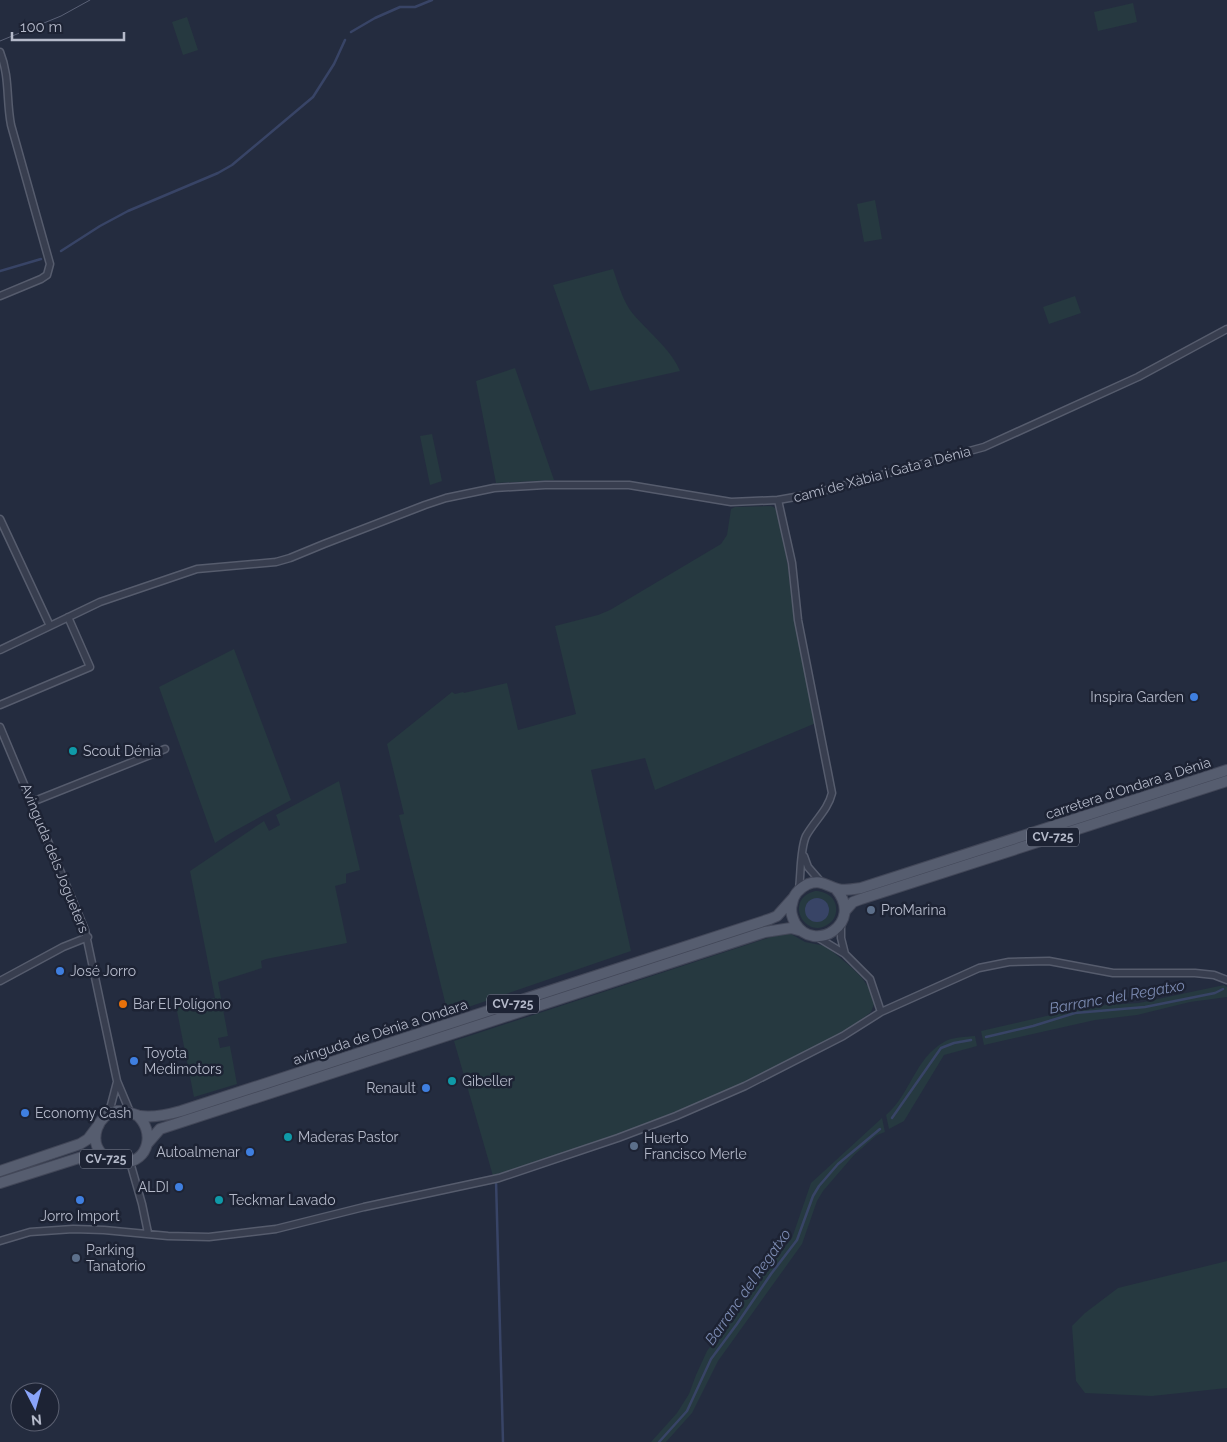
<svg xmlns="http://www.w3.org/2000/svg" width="1227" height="1442" font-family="Raleway,sans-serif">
<rect width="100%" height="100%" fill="#242c3f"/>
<path fill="#263940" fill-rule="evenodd" d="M1133 3 1137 22 1098 31 1094 12Z
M187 17 198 50 183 55 172 22Z
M875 200 882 239 864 242 857 204Z
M613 269C618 283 622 298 630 310 646 331 670 347 680 371L590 391 553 285Z
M1075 296 1081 313 1049 324 1043 307Z
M515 368 554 480 496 483 476 381Z
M432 434 442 481 430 485 420 436Z
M771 506 775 508 779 517 782 533 788 567 794 619 816 723 655 790 645 758 591 770 631 951 448 1014 399 815 404 814 387 744 452 692 455 694 463 692 464 693 507 683 518 730 576 714 555 626 598 615 610 610 721 544 727 535 731 509 735 507Z
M234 649 291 800 229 834 215 843 159 687Z
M339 781 360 870 346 874V883L335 886 347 943 266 959 261 961 262 968 218 982 228 1036 218 1038 220 1048 230 1046 237 1084 194 1097 176 1006 215 998 190 871 264 821 269 831 280 825 276 815Z
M815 891C827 891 838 899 836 912 835 918 832 922 827 925 805 939 783 900 815 891ZM816 898H820L824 919 818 921 808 917 805 910 807 903Z
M780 934H791L805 942 826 946 851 967 862 978 869 988 875 1002 871 1012 845 1032 745 1084 614 1136 493 1176 454 1041Z
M1224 985 1227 987V997L1190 1002 1137 1015 1095 1020 984 1045 981 1031 1090 1006 1139 1003Z
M975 1036 977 1046 944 1055 904 1121 889 1129 886 1115C910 1095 915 1058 944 1042 952 1037 965 1037 975 1036Z
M882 1118 885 1132 877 1135 854 1155 823 1191 817 1201 802 1244 718 1361 692 1413 666 1442H651L677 1413 689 1394 696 1375 707 1351 763 1273 792 1238 811 1183Z
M1227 1261V1388L1152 1396 1085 1393 1076 1381 1072 1326 1085 1313 1118 1288Z"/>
<path fill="#384466" d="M805 910a12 12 0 1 1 24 0a12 12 0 1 1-24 0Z"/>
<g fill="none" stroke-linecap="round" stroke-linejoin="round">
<path stroke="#384466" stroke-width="2.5" d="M351 32 375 18 400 7H415L432 0
M61 251 100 226 128 211 218 173 232 165 313 97 334 64 345 40
M0 271 41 259
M986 1037 1033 1026 1075 1013 1145 1007 1215 993 1223 989
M892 1118 941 1048 954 1043 971 1040
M496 1180 503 1442
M659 1442 687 1411 711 1359 737 1324 771 1274 797 1240 813 1196 819 1186 838 1164 880 1129"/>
<g stroke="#565c6d" stroke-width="9">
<path id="street" d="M0 52C10 77 6 99 11 125L50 264 47 275 41 279 0 296
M778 500 792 563 798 620 832 793C828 810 815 820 806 836 800 849 801 874 799 889
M0 519 50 626
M0 650 100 602 197 569 276 562 290 558 324 544 425 505 446 498 494 488 545 485H629L731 502 778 500 812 494 984 447 1138 377 1227 329
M0 705 90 667 68 617
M0 727 85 930 117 1081 130 1112
M32 802 165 749
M804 856 808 867 821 882
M841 923V938L845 954
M817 937 845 954 870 979 881 1012
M0 981 63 947 88 937
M106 1115 111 1105 117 1082
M130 1162 142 1204 148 1233
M0 1241 30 1232 73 1229 104 1230 168 1236 209 1237 276 1229 364 1207 499 1178 618 1138 676 1116 745 1086 843 1036 881 1012 979 968 1009 962 1049 961 1113 973H1195L1214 975 1227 980"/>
</g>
<g stroke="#424758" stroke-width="12">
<path id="primary" d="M836 889C865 923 814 955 795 923 792 917 790 910 792 904 793 895 800 888 808 884 822 879 826 886 838 889 845 891 854 889 861 888L1227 770
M845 911 853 902 861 899 1227 781
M137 1115C155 1131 150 1161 123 1163 115 1164 108 1161 103 1155 88 1141 97 1114 117 1111 126 1110 132 1114 140 1116 154 1118 167 1115 181 1111L770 919 777 916 794 897
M147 1144 160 1129 765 932 791 928 802 931
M0 1171 80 1144 88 1139 97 1127
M0 1183 82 1157 93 1156 106 1159"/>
</g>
<use href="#street" stroke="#383e4f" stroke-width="6"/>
<use href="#primary" stroke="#565d6f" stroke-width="10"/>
<path stroke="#5a6176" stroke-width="1" d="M0 41 61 16 90 0"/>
</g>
<g fill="#3f7fe0" stroke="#1d2334" stroke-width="2">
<circle cx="1194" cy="697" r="5"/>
<circle cx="60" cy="971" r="5"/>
<circle cx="134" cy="1061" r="5"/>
<circle cx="426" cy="1088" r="5"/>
<circle cx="25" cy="1113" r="5"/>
<circle cx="250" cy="1152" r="5"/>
<circle cx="179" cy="1187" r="5"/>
<circle cx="80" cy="1200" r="5"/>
</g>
<g fill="#0f9aa8" stroke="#1d2334" stroke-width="2">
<circle cx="73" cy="751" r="5"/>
<circle cx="452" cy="1081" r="5"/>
<circle cx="288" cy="1137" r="5"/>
<circle cx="219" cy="1200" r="5"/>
</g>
<g fill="#5c6f8a" stroke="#1d2334" stroke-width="2">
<circle cx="871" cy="910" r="5"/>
<circle cx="634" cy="1146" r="5"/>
<circle cx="76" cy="1258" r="5"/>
</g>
<circle fill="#e8710a" stroke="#1d2334" stroke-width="2" cx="123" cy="1004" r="5"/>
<g text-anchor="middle" stroke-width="5" stroke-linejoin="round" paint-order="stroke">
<g fill="#1d2334" stroke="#878d9d" stroke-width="1">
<rect x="1027" y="827.5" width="52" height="19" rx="4"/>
<rect x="487" y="994.5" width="52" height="19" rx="4"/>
<rect x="80" y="1149.5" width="52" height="19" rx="4"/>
</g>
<g font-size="12" font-weight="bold" fill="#b5baca">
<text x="1053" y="841">CV-725</text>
<text x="513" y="1008">CV-725</text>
<text x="106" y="1163">CV-725</text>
</g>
<g font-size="14" fill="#b5baca" stroke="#1d2334">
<text transform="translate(882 474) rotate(-15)" y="5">camí de Xàbia i Gata a Dénia</text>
<text transform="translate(1128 788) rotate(-18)" y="5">carretera d'Ondara a Dénia</text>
<text transform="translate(55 858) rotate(68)" y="5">Avinguda dels Jogueters</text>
<text transform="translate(380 1032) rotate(-18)" y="5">avinguda de Dénia a Ondara</text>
</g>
<g font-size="14" fill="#b5baca" stroke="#1d2334" text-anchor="start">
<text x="1184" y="702" text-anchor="end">Inspira Garden</text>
<text x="83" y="756">Scout Dénia</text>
<text x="881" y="915">ProMarina</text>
<text x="70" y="976">José Jorro</text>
<text x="133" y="1009">Bar El Polígono</text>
<text x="144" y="1058">Toyota<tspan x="144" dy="16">Medimotors</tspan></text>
<text x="462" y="1086">Gibeller</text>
<text x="416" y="1093" text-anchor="end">Renault</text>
<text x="35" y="1118">Economy Cash</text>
<text x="298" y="1142">Maderas Pastor</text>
<text x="644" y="1143">Huerto<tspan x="644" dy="16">Francisco Merle</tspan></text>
<text x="240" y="1157" text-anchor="end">Autoalmenar</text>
<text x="169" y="1192" text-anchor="end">ALDI</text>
<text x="229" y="1205">Teckmar Lavado</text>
<text x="80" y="1221" text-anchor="middle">Jorro Import</text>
<text x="86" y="1255">Parking<tspan x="86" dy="16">Tanatorio</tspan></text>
</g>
<g font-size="15" font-style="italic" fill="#7c8bb2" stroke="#1d2334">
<text transform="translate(1117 997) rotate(-10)" y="5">Barranc del Regatxo</text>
<text transform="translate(748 1287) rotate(-55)" y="5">Barranc del Regatxo</text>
</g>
</g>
<g transform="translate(35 1407) rotate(174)"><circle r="24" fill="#1d2334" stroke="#5a5f70"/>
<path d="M0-4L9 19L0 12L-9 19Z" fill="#8aa4f9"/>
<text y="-8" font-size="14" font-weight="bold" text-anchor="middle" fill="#b5baca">N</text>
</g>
<path d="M12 32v8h112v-8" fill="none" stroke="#b5baca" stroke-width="2.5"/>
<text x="20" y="32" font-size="15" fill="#b5baca" stroke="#1d2334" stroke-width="4" paint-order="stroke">100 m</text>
</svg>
